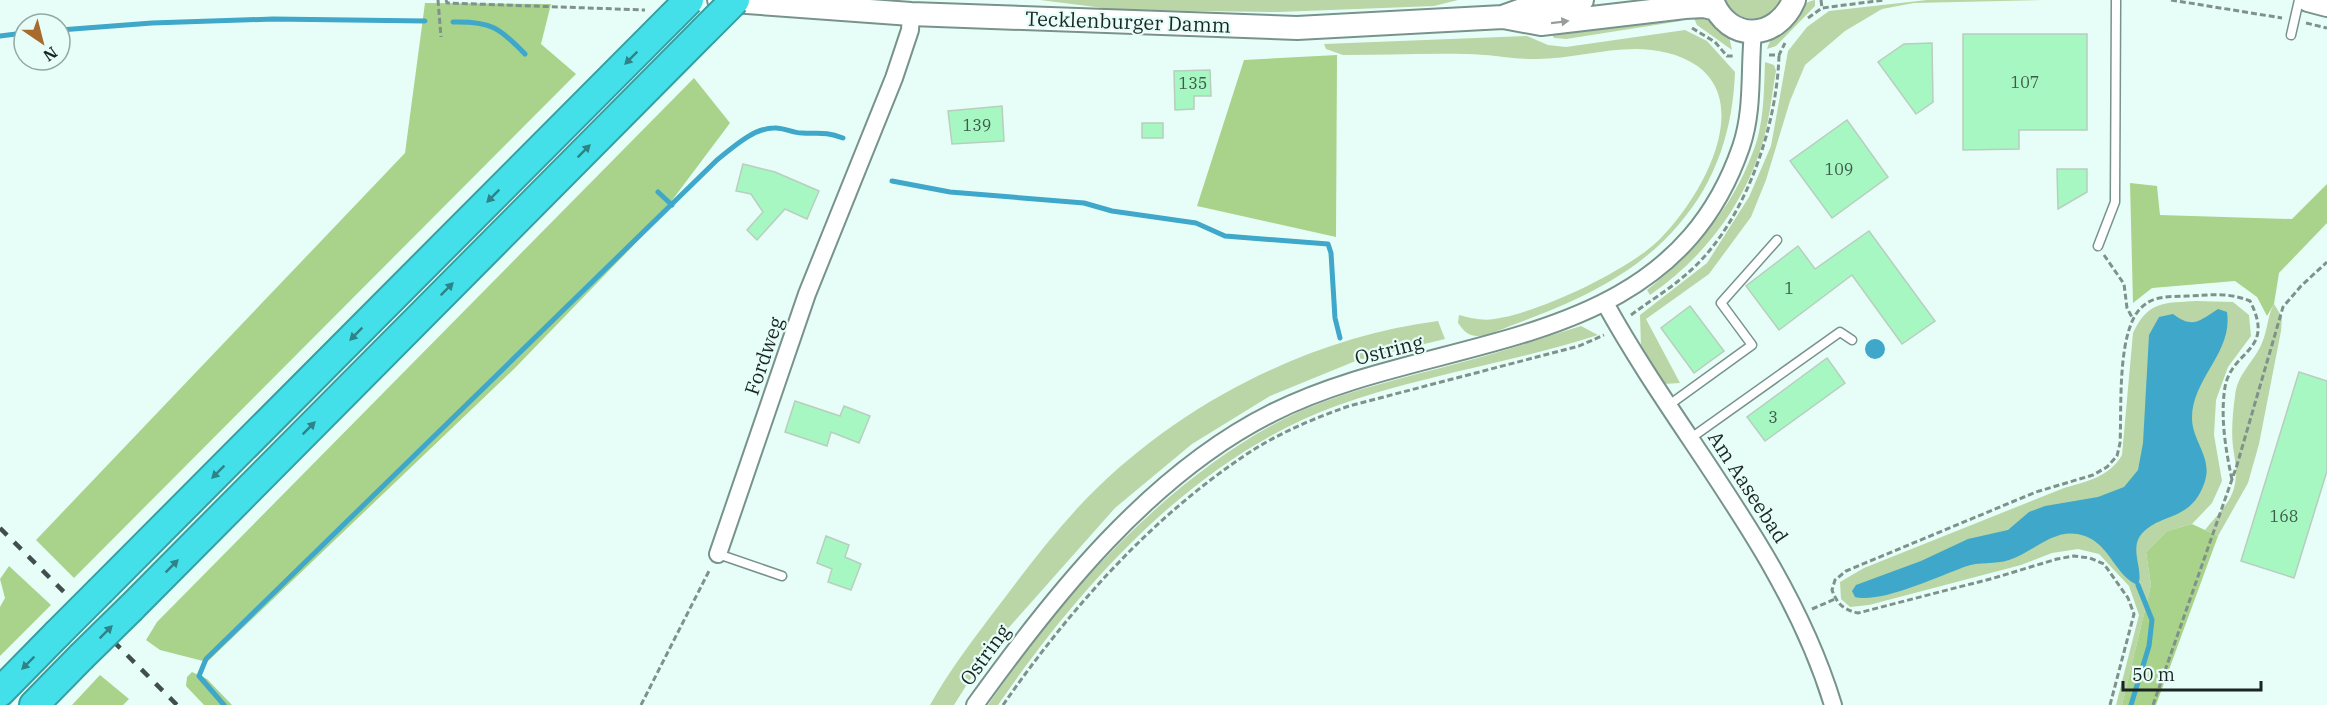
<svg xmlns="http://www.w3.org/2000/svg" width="2327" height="705" font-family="'IBM Plex Serif',serif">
<rect width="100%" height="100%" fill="#e7fef8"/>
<path fill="#bad5a6" d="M1040 0H1458L1434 6 1279 12 1119 10Z
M1725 0H1780C1768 24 1737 25 1725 0Z
M1815 0V6L1776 46 1767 49C1772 32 1796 3 1815 0Z
M1927 0H2045L1914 3 1882 9 1845 31 1805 65 1790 101 1766 180 1751 217 1709 274 1646 319 1680 383 1663 384 1641 347 1640 315 1707 263 1749 197 1771 146 1788 51 1807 27 1829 11Z
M1680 14 1681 21 1566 39 1554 38 1548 28Z
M1692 14H1701L1728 32 1732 50 1697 25Z
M1685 30 1707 41 1735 72C1733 128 1717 180 1680 223 1636 276 1573 303 1510 326 1499 330 1483 339 1471 335 1465 333 1461 327 1458 323L1459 315C1470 318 1483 321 1494 319 1539 313 1629 270 1660 239 1707 192 1767 79 1668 53 1623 41 1578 60 1533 59 1511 59 1488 54 1466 54 1425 53 1384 55 1343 55L1326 49 1324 44 1527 36 1548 45 1566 47Z
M1765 62 1774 65 1776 71C1772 93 1770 116 1764 138 1746 203 1704 258 1650 295L1647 290C1696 252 1738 201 1757 140 1764 115 1764 88 1765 62Z
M2196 301 2233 302 2249 315 2251 336 2228 367 2216 400 2214 435 2222 481 2212 503 2192 524 2167 531 2146 552 2151 585 2122 705H2116L2139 615 2129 586 2099 554 2078 549 2052 553 2021 565 1869 605 1850 607 1841 599 1840 582 1864 568 2064 488C2088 481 2109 477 2122 455L2133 333C2148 301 2164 303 2196 301Z
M2274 304 2282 317 2281 331 2259 444 2248 483 2218 536 2205 530C2215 517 2230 504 2234 488 2238 473 2235 461 2233 447 2231 431 2233 411 2235 396 2237 374 2254 362 2262 343 2268 329 2267 317 2274 304Z
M1438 321 1445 339 1358 360 1270 396 1192 444 1115 508 988 651 954 705H930C950 669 975 637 1000 604 1027 568 1055 531 1087 498 1179 404 1308 338 1438 321Z
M1581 326 1598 335C1512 363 1421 375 1336 406 1194 458 1082 583 998 705H988C1062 594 1178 465 1303 410 1353 389 1407 377 1459 363 1500 352 1540 339 1581 326Z"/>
<path fill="#a9d28a" d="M425 3 551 4 541 44 576 74 74 578 36 540 405 153Z
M1337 55 1336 237 1197 206 1244 60Z
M694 78 730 123 655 223 515 368 207 662 160 650 146 640 157 622Z
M2130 183 2157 186 2160 215 2292 219 2327 184V223L2279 273 2274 304 2267 316 2257 297 2235 281 2152 288 2133 303Z
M2192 524 2218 536 2156 705H2122L2151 585 2146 552 2167 531Z
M9 566 51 605 0 656V607L5 598 0 579Z
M192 672 207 679 232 705H204L186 686 187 677Z
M100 675 129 699 123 705H72Z"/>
<path fill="#3fa7c9" d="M2218 309 2227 312C2233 353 2192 378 2192 418 2192 442 2214 458 2204 484 2190 523 2158 512 2140 536 2130 551 2144 571 2138 585 2116 577 2110 545 2085 536 2055 525 2035 552 2009 560 1995 565 1979 561 1964 567 1940 576 1879 604 1855 597L1852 591 1856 585 1921 561 1968 539 2008 530 2029 512 2045 506 2098 497 2124 487 2138 470 2143 443 2149 335 2159 317 2173 314C2193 329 2199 321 2218 309Z
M1865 349a10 10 0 1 1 20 0a10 10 0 1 1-20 0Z"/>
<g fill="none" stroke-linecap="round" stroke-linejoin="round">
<path stroke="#3fa7c9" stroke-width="5" d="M453 22C490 21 499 27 525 54
M60 30 152 23 273 19 425 21
M0 36 24 33
M892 181 950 192 1084 203 1112 211 1196 223 1225 236 1328 244 1331 253 1335 318 1340 338
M658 192 672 205
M224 705 199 676 206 659 717 160C732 148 753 128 774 128 783 127 792 133 802 133 820 134 824 131 843 138
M2131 705 2149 646 2152 620 2138 585"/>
</g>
<path fill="#a7f7c3" stroke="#b8cebe" stroke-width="1.5" d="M1963 34H2087V130H2019V149L1963 150Z
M1932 43 1933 102 1916 114 1878 62 1904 44Z
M1210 70 1211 96H1194V109L1175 110 1174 71Z
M1002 106 1004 141 952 144 948 111Z
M1847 120 1888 177 1832 218 1790 161Z
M1142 123H1163V138H1142Z
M743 164 775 172 819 191 807 219 785 209 757 240 747 230 763 212 751 194 736 191Z
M2057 169H2087V192L2058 209Z
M1869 231 1935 321 1902 344 1852 275 1779 330 1746 286 1798 246 1815 269Z
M1690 306 1724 351 1694 373 1661 328Z
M1827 358 1845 383 1765 441 1747 417Z
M2299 372 2327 381V471L2294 578 2241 561Z
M795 401 840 416 844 406 870 416 859 443 831 432 827 446 785 432Z
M826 536 849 545 845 557 861 564 851 590 828 582 832 569 817 563Z"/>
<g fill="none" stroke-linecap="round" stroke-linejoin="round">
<g stroke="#78938c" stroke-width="11">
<path id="service" d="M2291 35 2299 0
M2098 246 2115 202 2116 0
M1669 405 1752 345 1721 303 1777 240
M1691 438 1840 332 1852 340
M718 554 782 576"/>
</g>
<g stroke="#78938c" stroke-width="20">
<path id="minor" d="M1605 303C1680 439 1787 554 1833 705
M718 554 807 294 894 78 910 30 911 14
M975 705C1053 596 1150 474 1272 413 1436 330 1668 359 1741 147 1754 109 1749 70 1753 32"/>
</g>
<g stroke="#78938c" stroke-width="26">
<path id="secondary" d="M719 0 911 14 1297 28 1503 17 1541 24 1685 7 1704 6 1716 9
M1712 0C1728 43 1777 41 1794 0
M2308 0 2327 5
M1505 16 1539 4 1582 0"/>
</g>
<g stroke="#359fa3" stroke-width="32">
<path id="motorway" d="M101 590 672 17
M131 608 703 32
M0 692 57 634
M34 705 81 657"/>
</g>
<path stroke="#80918c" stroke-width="3" stroke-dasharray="6 3" stroke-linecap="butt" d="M438 0 441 37
M446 0 447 3 645 10
M1821 0 1822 8
M2171 0 2282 18
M1808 18 1822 8 1884 0
M2306 23 2327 28
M1692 28 1715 42 1727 56H1735
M1769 55H1779L1785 43
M2104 255 2124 284 2127 308 2133 319
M1631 315C1648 302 1667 291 1683 277 1743 229 1777 129 1779 55
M1812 609 1835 599
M641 705 710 569
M1003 705C1070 609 1151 517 1250 452 1281 432 1315 418 1349 406L1579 346 1604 335
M2110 705 2134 614 2128 598 2104 564 2090 558 2074 556 2057 559 1994 578 1858 613C1844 610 1837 604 1832 590L1835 580 1846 571 2036 492 2093 475 2107 467 2117 456 2120 443C2122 410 2116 328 2143 306 2155 295 2172 297 2187 296 2211 295 2228 292 2250 301 2276 352 2232 349 2225 387 2220 418 2226 451 2232 480
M2153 705 2237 465 2283 307 2301 286 2327 262"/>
<use href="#service" stroke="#fff" stroke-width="8"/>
<use href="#minor" stroke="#fff" stroke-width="16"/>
<use href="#secondary" stroke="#fff" stroke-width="22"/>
<use href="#motorway" stroke="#44e0e9" stroke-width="28"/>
<path stroke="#414e4b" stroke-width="4.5" stroke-dasharray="10 10" stroke-linecap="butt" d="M0 528 177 705"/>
<g stroke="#359fa3" stroke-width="32" stroke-linecap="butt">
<path id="motorway-bridge" d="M672 17 689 0
M703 32 735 0
M57 634 101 590
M81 657 131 608"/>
</g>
<use href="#motorway-bridge" stroke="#44e0e9" stroke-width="28"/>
</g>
<defs><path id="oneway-solid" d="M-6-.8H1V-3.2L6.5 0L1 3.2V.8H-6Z" transform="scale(1.5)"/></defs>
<use fill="#989d9c" href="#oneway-solid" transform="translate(1560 22) rotate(-7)"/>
<g fill="#2f8286">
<use href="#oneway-solid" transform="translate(631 58) rotate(135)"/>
<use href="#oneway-solid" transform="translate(584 151) rotate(-45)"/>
<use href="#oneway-solid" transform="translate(493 196) rotate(135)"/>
<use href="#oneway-solid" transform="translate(447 289) rotate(-45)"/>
<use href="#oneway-solid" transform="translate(356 334) rotate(135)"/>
<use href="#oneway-solid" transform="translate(309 428) rotate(-45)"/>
<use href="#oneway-solid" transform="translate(218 472) rotate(135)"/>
<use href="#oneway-solid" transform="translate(172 566) rotate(-45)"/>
<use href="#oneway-solid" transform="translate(106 632) rotate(-45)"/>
<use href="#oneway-solid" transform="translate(28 663) rotate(135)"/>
</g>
<g text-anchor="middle" stroke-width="4.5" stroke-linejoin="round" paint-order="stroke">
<g font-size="16" fill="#3d5a4a">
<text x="2025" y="88">107</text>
<text x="1193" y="89">135</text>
<text x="977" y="131">139</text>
<text x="1839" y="175">109</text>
<text x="1789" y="294">1</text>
<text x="1773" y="423">3</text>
<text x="2284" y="522">168</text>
</g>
<g font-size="20" fill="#1a2522" stroke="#e7fef8">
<text transform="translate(1128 22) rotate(2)" y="7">Tecklenburger Damm</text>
<text transform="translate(1389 350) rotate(-14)" y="7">Ostring</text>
<text transform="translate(764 356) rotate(-71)" y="7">Fordweg</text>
<text transform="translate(1748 487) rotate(57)" y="7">Am Aaseebad</text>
<text transform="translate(985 655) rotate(-54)" y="7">Ostring</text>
</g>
</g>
<g transform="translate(42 42) rotate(145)"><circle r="28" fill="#e7fef8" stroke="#95a7a2" stroke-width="1.5"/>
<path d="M0-4.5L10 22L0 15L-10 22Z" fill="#a76b2d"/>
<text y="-9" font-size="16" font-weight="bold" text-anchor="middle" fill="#1a2522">N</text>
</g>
<path d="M2123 681v9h138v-9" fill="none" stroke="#1a2522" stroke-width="3"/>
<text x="2132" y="681" font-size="18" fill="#1a2522" stroke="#e7fef8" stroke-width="4.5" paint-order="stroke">50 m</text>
</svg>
